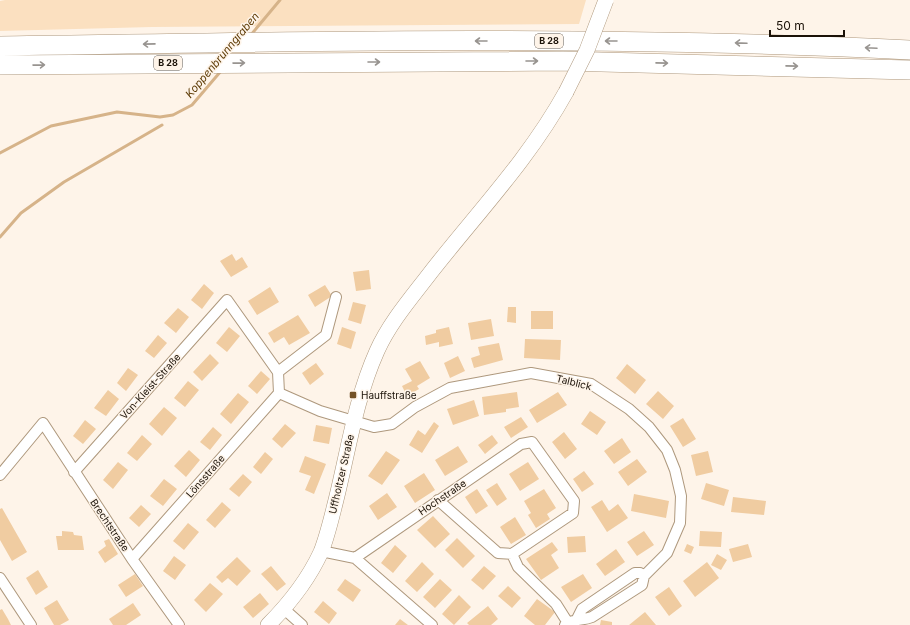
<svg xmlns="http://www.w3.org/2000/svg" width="910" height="625" font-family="Inter,sans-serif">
<rect width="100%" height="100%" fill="#fef4e9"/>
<path fill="#fbe0c0" d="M586 0 579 24 152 27 0 31V1L5 0Z"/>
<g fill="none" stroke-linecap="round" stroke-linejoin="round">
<path stroke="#d6b389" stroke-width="3" d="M250 36 280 0
M0 153 51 126 117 112 160 117 173 115 192 105 221 71
M0 237 21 213 64 182 162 125"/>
</g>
<path fill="#f0cca1" d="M232 254 236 261 242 257 248 267 231 277 220 261Z
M369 270 371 289 356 291 353 272Z
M204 284 214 293 202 309 191 300Z
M325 285 332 296 315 307 308 295Z
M270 287 279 302 257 315 248 301Z
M353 302 366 305 361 324 348 320Z
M508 307H516V323L507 322Z
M178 308 189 317 176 333 164 323Z
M531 311H553V329H531Z
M298 315 310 333 289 345 284 337 274 343 268 333Z
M491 319 494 336 471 340 468 323Z
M229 327 240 336 227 352 216 343Z
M342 327 356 332 351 349 337 344Z
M449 327 453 344 439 347V342L426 345 425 336 436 333V330Z
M158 335 167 343 154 358 145 351Z
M525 339 561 340 560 360 524 358Z
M499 343 503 360 474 368 471 358 480 355 478 347Z
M210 354 219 363 202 381 193 372Z
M458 356 465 371 450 378 444 363Z
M420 361 430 378 417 386 419 389 407 396 402 386 412 381 405 369Z
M316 363 324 374 310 385 302 373Z
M627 364 646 380 635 394 616 378Z
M128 368 138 375 126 391 117 383Z
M261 371 270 379 257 394 248 386Z
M188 381 199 390 185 407 174 398Z
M108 390 119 399 106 416 94 408Z
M658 391 674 406 663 419 646 404Z
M517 392 519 407 506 409V412L484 415 482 397Z
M558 392 567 405 537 423 529 410Z
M238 393 249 402 231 424 220 414Z
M474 400 479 416 453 425 447 409Z
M164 407 177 418 162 436 149 424Z
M590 411 606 422 597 435 581 424Z
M521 417 528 427 511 438 504 427Z
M683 418 696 439 683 447 670 426Z
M85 420 96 429 83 444 73 436Z
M434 422 439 426 422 453 409 445 418 430 425 435Z
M285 424 296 433 282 448 272 439Z
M316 425 332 428 329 444 313 441Z
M213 427 222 435 210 450 200 442Z
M564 432 577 449 565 459 552 442Z
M142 435 152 444 137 461 127 453Z
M492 435 498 443 485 454 478 445Z
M622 438 631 452 614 464 604 451Z
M458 446 468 462 445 476 435 460Z
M189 450 200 460 186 477 174 466Z
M386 451 400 460 382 485 368 476Z
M708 451 713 472 696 476 691 455Z
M265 452 273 459 261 474 253 467Z
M305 456 326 464 314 494 305 490 311 476 299 472Z
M637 459 647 472 628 486 618 472Z
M118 462 128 470 113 489 103 480Z
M528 462 539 479 520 491 509 474Z
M584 471 594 484 582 492 573 479Z
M424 473 435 490 415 503 404 486Z
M243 474 252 482 239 497 229 489Z
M164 479 177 489 163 506 150 496Z
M497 483 507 499 497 506 486 490Z
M706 483 729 490 724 506 701 499Z
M477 489 488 506 476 514 465 497Z
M544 489 556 508 547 514 550 519 536 528 528 515 531 513 524 501Z
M387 493 397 507 378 520 369 506Z
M634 494 669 501 666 518 631 511Z
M733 497 766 501 764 515 731 512Z
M602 500 609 511 618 504 628 518 607 532 591 507Z
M222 502 231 510 215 528 206 520Z
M141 505 151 514 139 527 129 518Z
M2 508 27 552 12 561 0 540V509Z
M433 516 450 534 435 548 417 530Z
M515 517 526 535 511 544 500 527Z
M188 523 199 532 184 550 173 541Z
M62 531 73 532 74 535 82 536 84 550H58L56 536H62Z
M644 531 654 545 637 556 627 542Z
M700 531 722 532 721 547 699 546Z
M585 536 586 552 568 553 567 537Z
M457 538 475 556 463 568 445 550Z
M109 539 118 554 105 563 98 552 106 546 104 541Z
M552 542 558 550 551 555 559 568 541 580 526 559Z
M687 544 694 547 691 554 684 551Z
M748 544 752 557 733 562 729 549Z
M395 545 407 556 393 573 381 563Z
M616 549 625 562 605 576 596 564Z
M717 554 727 560 721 570 711 565Z
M174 556 186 565 175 580 163 571Z
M237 557 251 571 237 586 228 578 222 583 216 577Z
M422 562 434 574 417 592 405 581Z
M707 562 719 578 695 597 683 581Z
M271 566 286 584 277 591 261 574Z
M484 566 496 576 483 590 471 580Z
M38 570 48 587 36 595 26 578Z
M135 574 143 586 126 597 118 585Z
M583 574 592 588 571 602 561 587Z
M345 579 361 590 353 602 337 590Z
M440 579 452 590 435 608 423 597Z
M210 583 223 594 206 612 194 600Z
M508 586 521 598 512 608 498 596Z
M669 587 682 606 669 616 655 597Z
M260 593 269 604 253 618 243 607Z
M459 595 471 607 454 625 442 614Z
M537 599 555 612 545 625H535L524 616Z
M57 600 69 620 60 625H54L44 608Z
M323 601 337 613 329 624 314 612Z
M133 603 141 615 126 625H113L109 619Z
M488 606 498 619 491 625H469L467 623Z
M2 609 8 619 11 625H0V610Z
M645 612 656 625H629Z
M400 619 408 625H395Z
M601 620 612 622V625H600Z"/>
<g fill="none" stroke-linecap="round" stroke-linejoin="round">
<g stroke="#ae987d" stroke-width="12">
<path id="street" d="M278 372 326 335 336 297
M74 472 227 300 278 372 279 393 320 411 374 427 392 424 415 407 450 388 531 373 591 384 629 409 649 427 667 450 675 470 681 496 680 523 667 553 644 576 642 585 592 617C582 621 575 618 565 625
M0 475 43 423 132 559 179 625
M321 551 355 558 432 625
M512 554 518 567 556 604 568 623
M355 558 521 444 532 442 574 501 573 513 512 554 498 553 438 500
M132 559 279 393
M0 578 31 625
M284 609 302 625
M577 619 582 609 635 573H640L644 576"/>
</g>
<g stroke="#ae987d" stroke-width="16">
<path id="secondary" d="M268 625C289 604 308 580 321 552 327 537 331 520 335 504 348 453 355 400 377 351 390 322 412 297 431 272 478 212 529 159 566 92"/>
</g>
<g stroke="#ae987d" stroke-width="20">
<path id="highway" d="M0 46C303 41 607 35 910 50
M0 65 563 61 910 70"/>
</g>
<use href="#street" stroke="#fff" stroke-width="10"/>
<use href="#secondary" stroke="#fff" stroke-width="15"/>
<use href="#highway" stroke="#fff" stroke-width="19"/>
<g stroke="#ae987d" stroke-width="16" stroke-linecap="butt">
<path id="secondary-bridge" d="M566 92 587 50 606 0"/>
</g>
<use href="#secondary-bridge" stroke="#fff" stroke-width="15"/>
</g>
<defs><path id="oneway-shaft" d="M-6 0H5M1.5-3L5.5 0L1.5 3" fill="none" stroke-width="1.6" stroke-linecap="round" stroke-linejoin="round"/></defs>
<g stroke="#989490">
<use href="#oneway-shaft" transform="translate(481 41) rotate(180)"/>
<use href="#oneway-shaft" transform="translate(611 41) rotate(-180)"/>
<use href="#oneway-shaft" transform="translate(741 43) rotate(-178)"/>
<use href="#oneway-shaft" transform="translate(149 44) rotate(179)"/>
<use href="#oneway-shaft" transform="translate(871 48) rotate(-177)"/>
<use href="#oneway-shaft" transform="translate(532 61)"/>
<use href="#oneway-shaft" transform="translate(374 62)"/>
<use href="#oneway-shaft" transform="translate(239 63) rotate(-1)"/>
<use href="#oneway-shaft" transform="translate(662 63) rotate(1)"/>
<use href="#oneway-shaft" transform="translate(39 65) rotate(-1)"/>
<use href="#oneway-shaft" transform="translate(792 66) rotate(1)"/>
</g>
<rect fill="#735329" stroke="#fef4e9" stroke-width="1.5" x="349" y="391" width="8" height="8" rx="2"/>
<g text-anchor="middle" stroke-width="3" stroke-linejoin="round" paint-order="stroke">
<g fill="#fef4e9" stroke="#5f564c" stroke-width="1">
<rect x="535" y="34" width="28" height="14" rx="3"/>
<rect x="154" y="56" width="28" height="14" rx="3"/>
</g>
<g font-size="9" font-weight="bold" fill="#1b1208">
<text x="549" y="44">B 28</text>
<text x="168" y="66">B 28</text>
</g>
<g font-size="10" fill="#1b1208" stroke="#fef4e9">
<text transform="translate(574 382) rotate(14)" y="4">Talblick</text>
<text transform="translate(150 386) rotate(-48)" y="4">Von-Kleist-Straße</text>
<text transform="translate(341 474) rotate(-77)" y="4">Uffholtzer Straße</text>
<text transform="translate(205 476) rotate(-49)" y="4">Lönsstraße</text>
<text transform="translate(442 497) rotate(-34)" y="4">Hochstraße</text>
<text transform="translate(110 525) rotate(56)" y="4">Brechtstraße</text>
</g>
<g font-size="10" fill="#1b1208" stroke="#fef4e9" text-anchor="start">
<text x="361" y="399">Hauffstraße</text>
</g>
<g font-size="11" font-style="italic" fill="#5c3a04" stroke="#fef4e9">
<text transform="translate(222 55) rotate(-50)" y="4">Koppenbrunngraben</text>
</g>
</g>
<path d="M770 30v6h74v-6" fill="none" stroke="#1b1208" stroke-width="2"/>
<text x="776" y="30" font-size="12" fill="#1b1208" stroke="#fef4e9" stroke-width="3" paint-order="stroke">50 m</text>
</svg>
